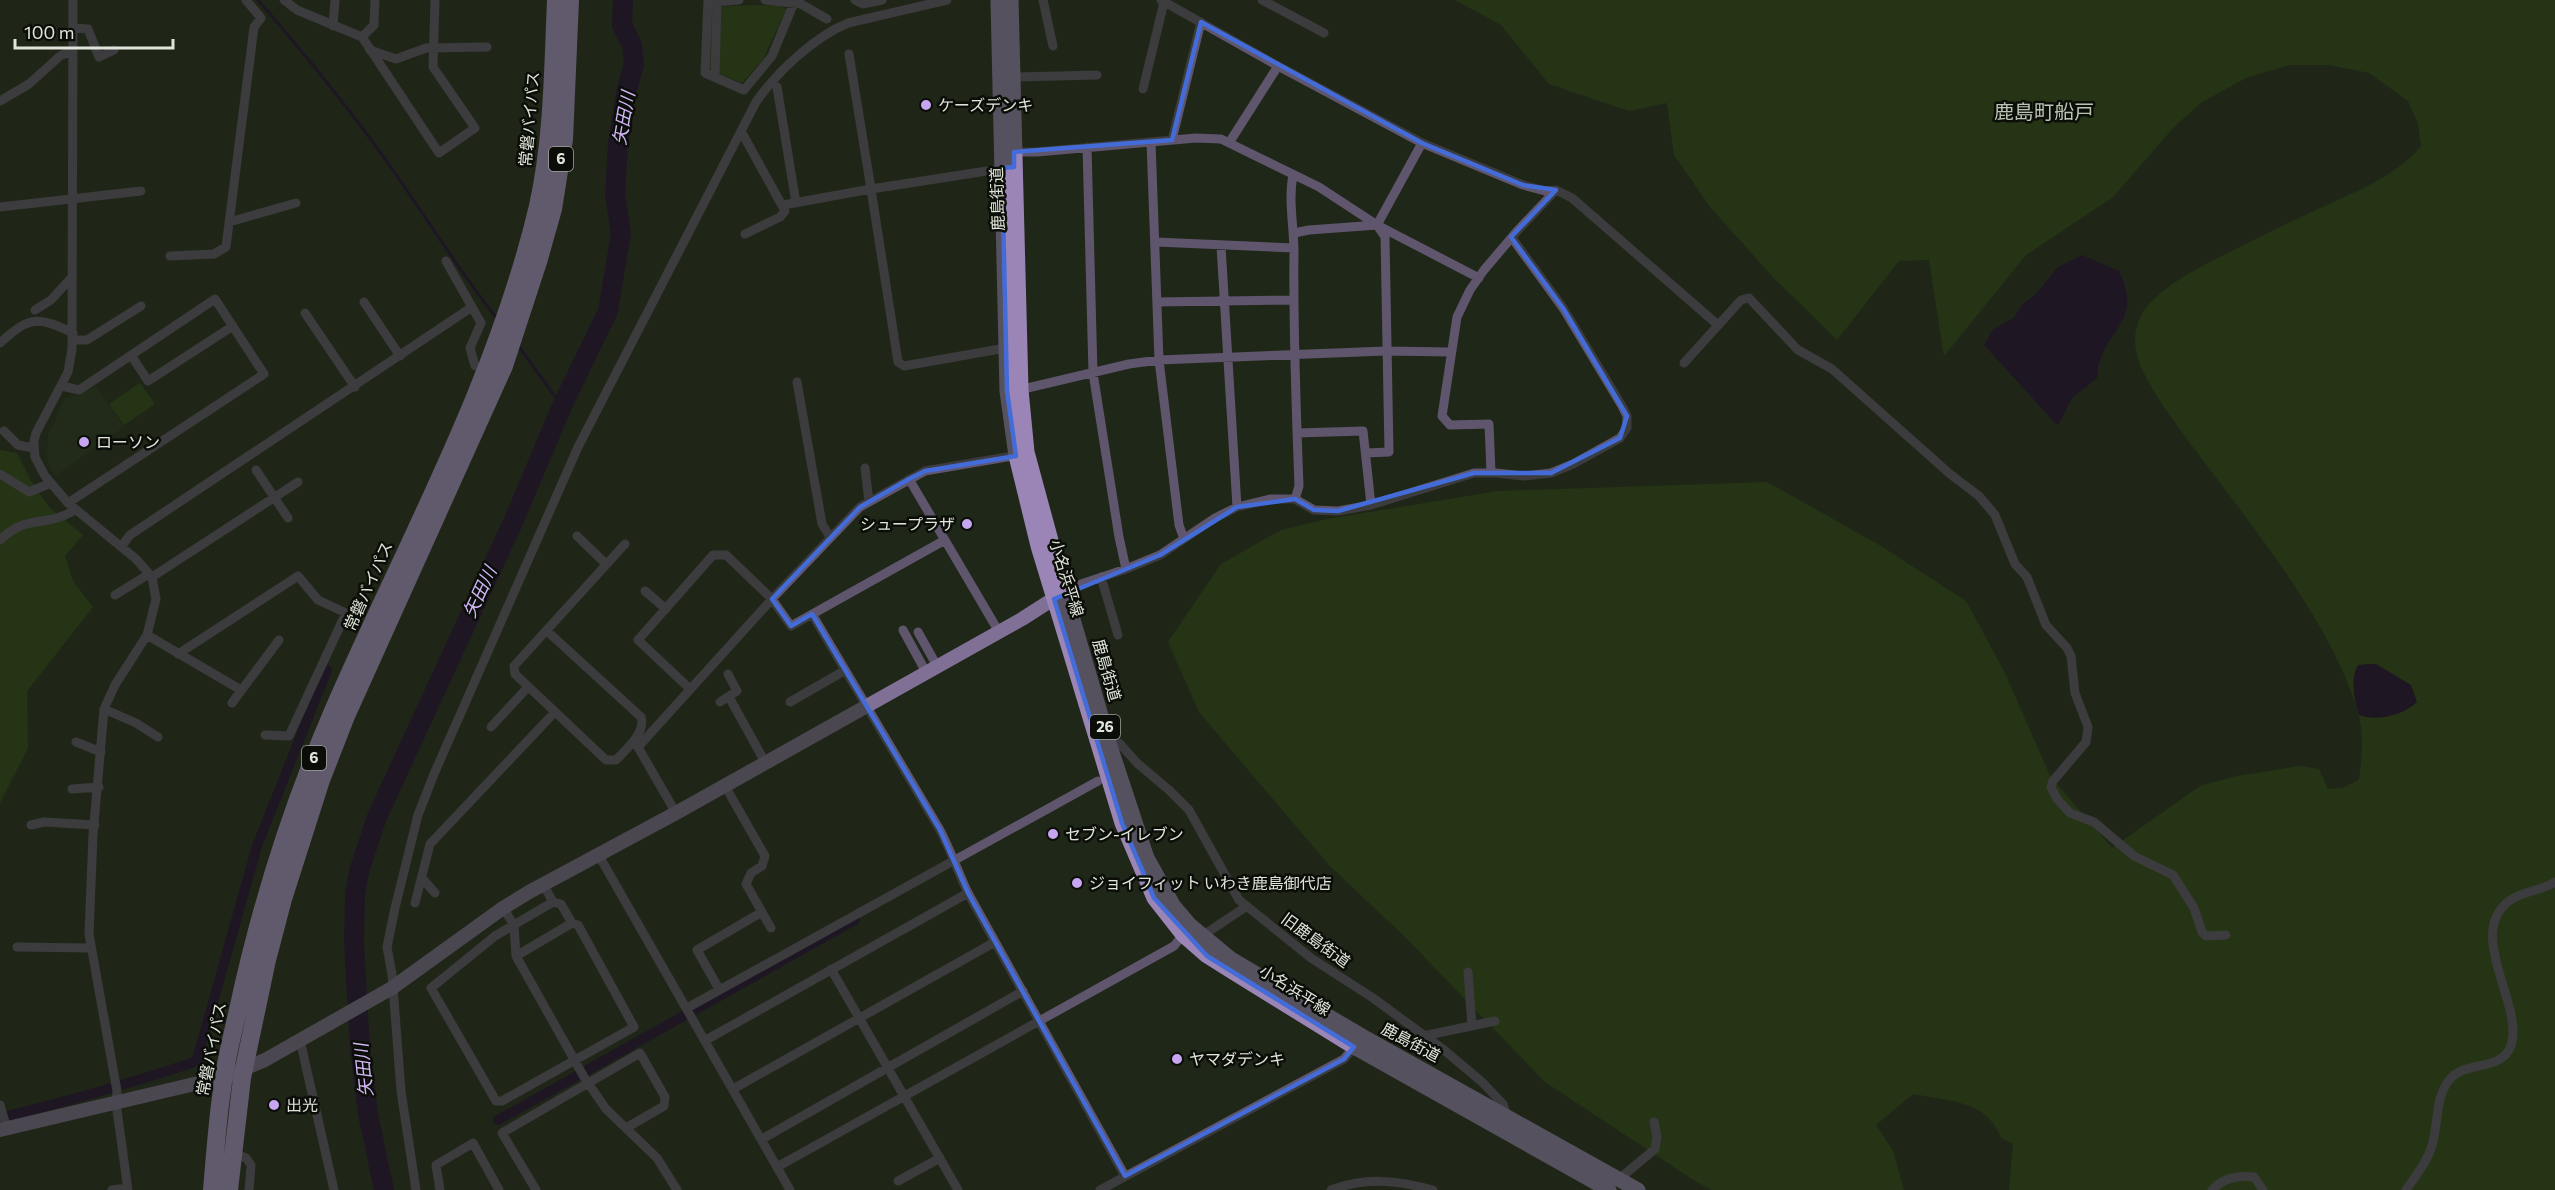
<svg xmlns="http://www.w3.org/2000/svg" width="2555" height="1190" font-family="Commissioner,'Noto Sans JP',sans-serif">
<rect width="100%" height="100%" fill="#1f2718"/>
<path fill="#26301c" d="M95 385 124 427 55 476 47 460 48 435 65 398 79 394Z"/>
<path fill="#2e4511" d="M1455 0H2555V1190H2009L2013 1144 2001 1138C1987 1100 1949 1101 1913 1094L1876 1125 1893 1151 1904 1190H1712L1695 1181 1545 1082 1404 936 1329 865 1199 712 1168 642 1221 564 1281 530 1327 519 1498 491 1767 482 1881 546 1966 601 2005 673 2050 776 2112 848 2200 786 2237 776 2300 766 2319 769 2328 789 2343 788 2359 780C2362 759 2364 733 2358 712 2332 623 2252 526 2196 451 2178 426 2145 385 2137 355 2134 342 2134 329 2141 316 2153 293 2186 275 2208 263 2243 245 2278 228 2314 211 2351 193 2394 179 2421 146L2418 124 2408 101 2369 73 2329 65H2290L2248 77 2202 102 2174 127 2113 197 2026 255 1944 356 1929 260 1899 261 1837 340 1773 277 1711 208 1674 155 1667 103 1629 111 1549 84 1501 25Z
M756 5 782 6 786 10 763 59 742 83 712 71 709 66 710 10 714 7Z
M140 383 155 404 124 425 109 404Z
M0 450 17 453 32 483 50 508 83 535 65 556 73 581 93 607 27 691 28 748 0 803Z"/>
<path fill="#1d0432" d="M2082 255 2119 271C2146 325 2099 330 2097 378L2072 398 2059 424H2056L1984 345 1993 329 2014 318 2022 304 2034 296 2058 267Z
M2369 664H2376L2411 685 2417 702C2404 715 2376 722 2359 715 2354 700 2350 678 2358 665Z"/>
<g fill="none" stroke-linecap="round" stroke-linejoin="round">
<path stroke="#1d0432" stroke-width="3" d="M258 0C304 53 349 108 390 166 426 217 459 271 498 320
M517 344 562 406"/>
<path stroke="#1d0432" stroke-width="10" d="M0 1118C65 1102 128 1084 192 1063L197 1059 257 846 327 670
M498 1120 855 920"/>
<path stroke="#1d0432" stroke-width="20" d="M384 1190 368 1114 360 1049 354 942 355 894 360 868 377 817 514 520 562 406 608 311 621 233 615 195 618 143 626 93 634 64 632 45 622 25 623 0"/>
<path stroke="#5f556d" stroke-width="9" d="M73 0 72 349 68 372 36 433 34 441 35 457 45 476 68 503 136 559 152 577 156 599 147 635 115 685 104 709 93 835 89 934 117 1091 116 1103 128 1190
M284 0 297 10 362 37 439 153 475 128 433 67 435 0
M708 0 705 73 744 90 772 56 795 0
M765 0 801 4 827 19
M855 0 863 4 882 0
M1043 0 1053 46
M1161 0 1278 66 1422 143 1523 185 1545 191 1556 190 1572 198 1718 325
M1262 0 1324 33
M713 2 739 0
M333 26 335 0
M73 28 88 29 99 57 114 50
M362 37 374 25 375 0
M370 50 396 59 426 48 487 47
M849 54 871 189 1006 168
M715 77 717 0
M1012 77 1097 75
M777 87 796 203
M1143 89 1164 2
M0 101 29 84 60 56 73 50
M741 131 785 211 780 217 745 234
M1172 140 1201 22
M1151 142 1159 360 1179 525 1184 539
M1229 143 1278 66
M1087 147 1093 373 1119 537 1126 569
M1014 152H1037L1196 138 1221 139 1319 187 1377 225 1479 278
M1293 175C1288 200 1294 227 1294 253 1293 331 1296 408 1299 486L1295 499
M783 205 871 189 898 362 904 366 1000 349
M0 207 141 191
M229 222 296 203
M1377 225 1422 143
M1294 233 1309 230 1377 225 1385 237 1389 452 1366 453
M1156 242 1294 248
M1221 246 1237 507
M170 256 214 254 226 247 254 27 261 18 246 0
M446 261 481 323 470 348 475 366 487 369
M364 302 400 356
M1157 302 1293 300
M35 310 51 300 72 277
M305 313 355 387
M72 340H87L141 306
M0 343C29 316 38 316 73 333
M131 355 148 381 233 326
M1684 363 1741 300 1749 298 1798 350 1832 369 1950 474 1979 496 1995 515 2015 564 2027 577 2046 625 2067 648 2071 656 2075 693 2088 727 2086 742 2053 781 2051 787 2057 799 2070 813 2094 822 2134 856 2173 875 2194 908 2202 932 2206 936 2226 935
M797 382 822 524 830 537
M62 386 79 390 215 299 264 374 68 503
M1019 390 1129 364 1159 360 1386 351 1450 352
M4 431 18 445 33 448
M1297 433 1363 431 1371 505
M865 468 869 502
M256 470 288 518
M1491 473 1489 424 1450 425 1442 416 1457 317 1470 290 1484 270 1518 230 1556 190
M0 474 29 492 51 483
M909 479 999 632
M577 536 606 564
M0 540C28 513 46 528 75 510
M121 547 130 535 472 307
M152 577 298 482
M1101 577 1118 635
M645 591 666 609
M1065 592 1081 584 1126 569 1160 555 1215 518 1237 507 1270 499H1295L1314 510 1338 511 1371 505 1474 473H1496L1524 476 1551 473 1573 464 1620 438 1627 428V416L1622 406 1563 308 1512 238
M115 595 149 574
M812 614 940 830C951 851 958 872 968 893L1125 1176
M903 630 926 672
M547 631 641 717C646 733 626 749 616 760H606L515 674 514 666 625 544
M918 632 937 666
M147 635 241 690
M178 654 298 576 318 600 346 613 289 736 265 735
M689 688 638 640 713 555H726L772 599 791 626 945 540
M729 697 765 762
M720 702 737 691 728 674
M790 702 844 671
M232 703 279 640
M104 709 136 723 158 737
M491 727 528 687
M76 742 101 752
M635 742 676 813
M1109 743 1117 742 1120 744 1137 763 1169 790 1189 810 1239 900 1311 958 1373 998 1444 1050 1482 1082 1503 1104 1506 1114
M639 746 772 599 860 507 925 471 1019 455
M725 786 765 856 762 866 751 873 746 884 771 928
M72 789 99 787
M31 825 44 822 95 825
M598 854 790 1190
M422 878 435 893
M543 884 553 902 561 904 572 923
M415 903 430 844 554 713
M503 908 514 925 516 956 584 1077 606 1109 657 1158 677 1190
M1202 936 1247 906
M17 947 91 948
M516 956 572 923 578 925 634 1027 502 1101H496L431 988 495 936 553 902
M831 969 958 1190
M1468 972 1472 1026
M719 989 697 950 762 912
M687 1008 1098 781
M1423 1036 1495 1021
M300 1040 334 1190
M706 1040 968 893
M733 1089 995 942
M0 1105 7 1129
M762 1139 1023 991
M233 1153 246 1158 251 1165 249 1190
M777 1167 1174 946 1185 932
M1619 1179 1655 1149 1657 1137 1654 1122
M898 1181 940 1158
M112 1190 127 1188
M416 1190 401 1091 392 974 387 947 395 908 418 815 434 774 578 447 756 102C777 72 814 37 848 23L947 0
M440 1190 436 1165 473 1143 499 1190
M536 1190 502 1133 640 1053 665 1097 664 1106 626 1128
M1100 1190 1344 1059 1356 1045
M1331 1190C1366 1177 1397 1180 1433 1190
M2212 1190C2223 1178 2237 1175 2254 1177L2263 1190
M2406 1190C2414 1178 2425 1165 2430 1151 2440 1128 2433 1097 2451 1078 2467 1061 2499 1071 2510 1048 2527 1008 2464 935 2509 901 2522 891 2541 891 2555 882"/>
<path stroke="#807096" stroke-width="14" d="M0 1130 224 1077 265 1060 392 988 503 908 529 892 676 813 1022 619 1061 594"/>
<path stroke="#9a85b6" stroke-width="15" d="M998 0 1007 391 1016 456 1038 546 1122 823 1154 898 1183 935 1207 956 1234 973 1354 1047 1609 1190
M1011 0 1021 390 1027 452 1065 592 1109 743 1147 858 1173 905 1190 925 1231 959 1362 1036 1638 1190"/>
<path stroke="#b298d3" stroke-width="18" d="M212 1190C215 1157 217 1123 222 1090 225 1063 232 1037 238 1010 260 907 291 808 333 711 405 545 496 384 538 206 553 138 553 69 556 0
M229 1190 242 1078 267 960 283 899 321 780 346 716 504 366 538 262 553 209 564 139 570 0"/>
</g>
<path d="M0 0H2555V1190H0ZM1201 22 1422 143 1523 185 1556 190 1511 237 1563 308 1627 416 1620 438 1551 473H1474L1338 511 1314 510 1295 499 1237 507 1160 555 1054 599 1122 823 1154 898 1207 956 1354 1047 1344 1059 1125 1176 968 893 940 830 812 614 791 626 772 599 860 507 909 479 925 471 1016 456 1007 391 1002 168 1014 167V152L1172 140Z" fill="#1f2718" fill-opacity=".55" fill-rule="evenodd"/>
<path fill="none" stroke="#446cd9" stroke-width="4.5" stroke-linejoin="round" d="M1201 22 1422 143 1523 185 1556 190 1511 237 1563 308 1627 416 1620 438 1551 473H1474L1338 511 1314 510 1295 499 1237 507 1160 555 1054 599 1122 823 1154 898 1207 956 1354 1047 1344 1059 1125 1176 968 893 940 830 812 614 791 626 772 599 860 507 909 479 925 471 1016 456 1007 391 1002 168 1014 167V152L1172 140Z"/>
<g fill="#c6a6f0" stroke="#0b0e08" stroke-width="2">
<circle cx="926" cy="105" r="6"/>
<circle cx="84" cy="442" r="6"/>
<circle cx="967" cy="524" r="6"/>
<circle cx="1053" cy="834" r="6"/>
<circle cx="1077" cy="883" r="6"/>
<circle cx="1177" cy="1059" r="6"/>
<circle cx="274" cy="1105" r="6"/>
</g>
<g text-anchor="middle" stroke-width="5" stroke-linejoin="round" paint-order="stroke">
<g fill="#0b0e08" stroke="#a0a49c" stroke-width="1.5">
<rect x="549" y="147" width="24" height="24" rx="4.5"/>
<rect x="1090" y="715" width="30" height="24" rx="4.5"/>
<rect x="302" y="746" width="24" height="24" rx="4.5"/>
</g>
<g font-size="15" font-weight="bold" fill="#e0e5db">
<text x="561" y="164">6</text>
<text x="1105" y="732">26</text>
<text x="314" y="763">6</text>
</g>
<g font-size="16" fill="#e0e5db" stroke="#0b0e08" text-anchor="start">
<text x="938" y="111">ケーズデンキ</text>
<text x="96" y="448">ローソン</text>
<text x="955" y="530" text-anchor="end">シュープラザ</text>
<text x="1065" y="840">セブン-イレブン</text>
<text x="1089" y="889">ジョイフィット いわき鹿島御代店</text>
<text x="1189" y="1065">ヤマダデンキ</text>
<text x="286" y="1111">出光</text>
</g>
<g font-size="16" fill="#e0e5db" stroke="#0b0e08">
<text transform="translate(529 119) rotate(-85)" y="6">常磐バイパス</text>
<text transform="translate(997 199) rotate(-92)" y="6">鹿島街道</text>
<text transform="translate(1067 578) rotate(73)" y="6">小名浜平線</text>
<text transform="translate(368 586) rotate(-66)" y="6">常磐バイパス</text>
<text transform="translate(1107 670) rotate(74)" y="6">鹿島街道</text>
<text transform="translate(1316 940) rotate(36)" y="6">旧鹿島街道</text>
<text transform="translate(1295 990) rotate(32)" y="6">小名浜平線</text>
<text transform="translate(1411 1042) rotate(28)" y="6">鹿島街道</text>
<text transform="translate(211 1049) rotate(-79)" y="6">常磐バイパス</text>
</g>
<g font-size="18" font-style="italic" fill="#d2b6f7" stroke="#0b0e08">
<text transform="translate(624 118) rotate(-80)" y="6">矢田川</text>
<text transform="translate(480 592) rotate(-65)" y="6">矢田川</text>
<text transform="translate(364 1070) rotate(-96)" y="6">矢田川</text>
</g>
<g font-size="20" fill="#bac4b2" stroke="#0b0e08">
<text x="2044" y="119">鹿島町船戸</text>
</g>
</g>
<path d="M15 39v9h158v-9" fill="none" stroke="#e0e5db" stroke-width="3"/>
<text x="24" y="39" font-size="18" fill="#e0e5db" stroke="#0b0e08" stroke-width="4.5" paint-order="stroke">100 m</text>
</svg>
